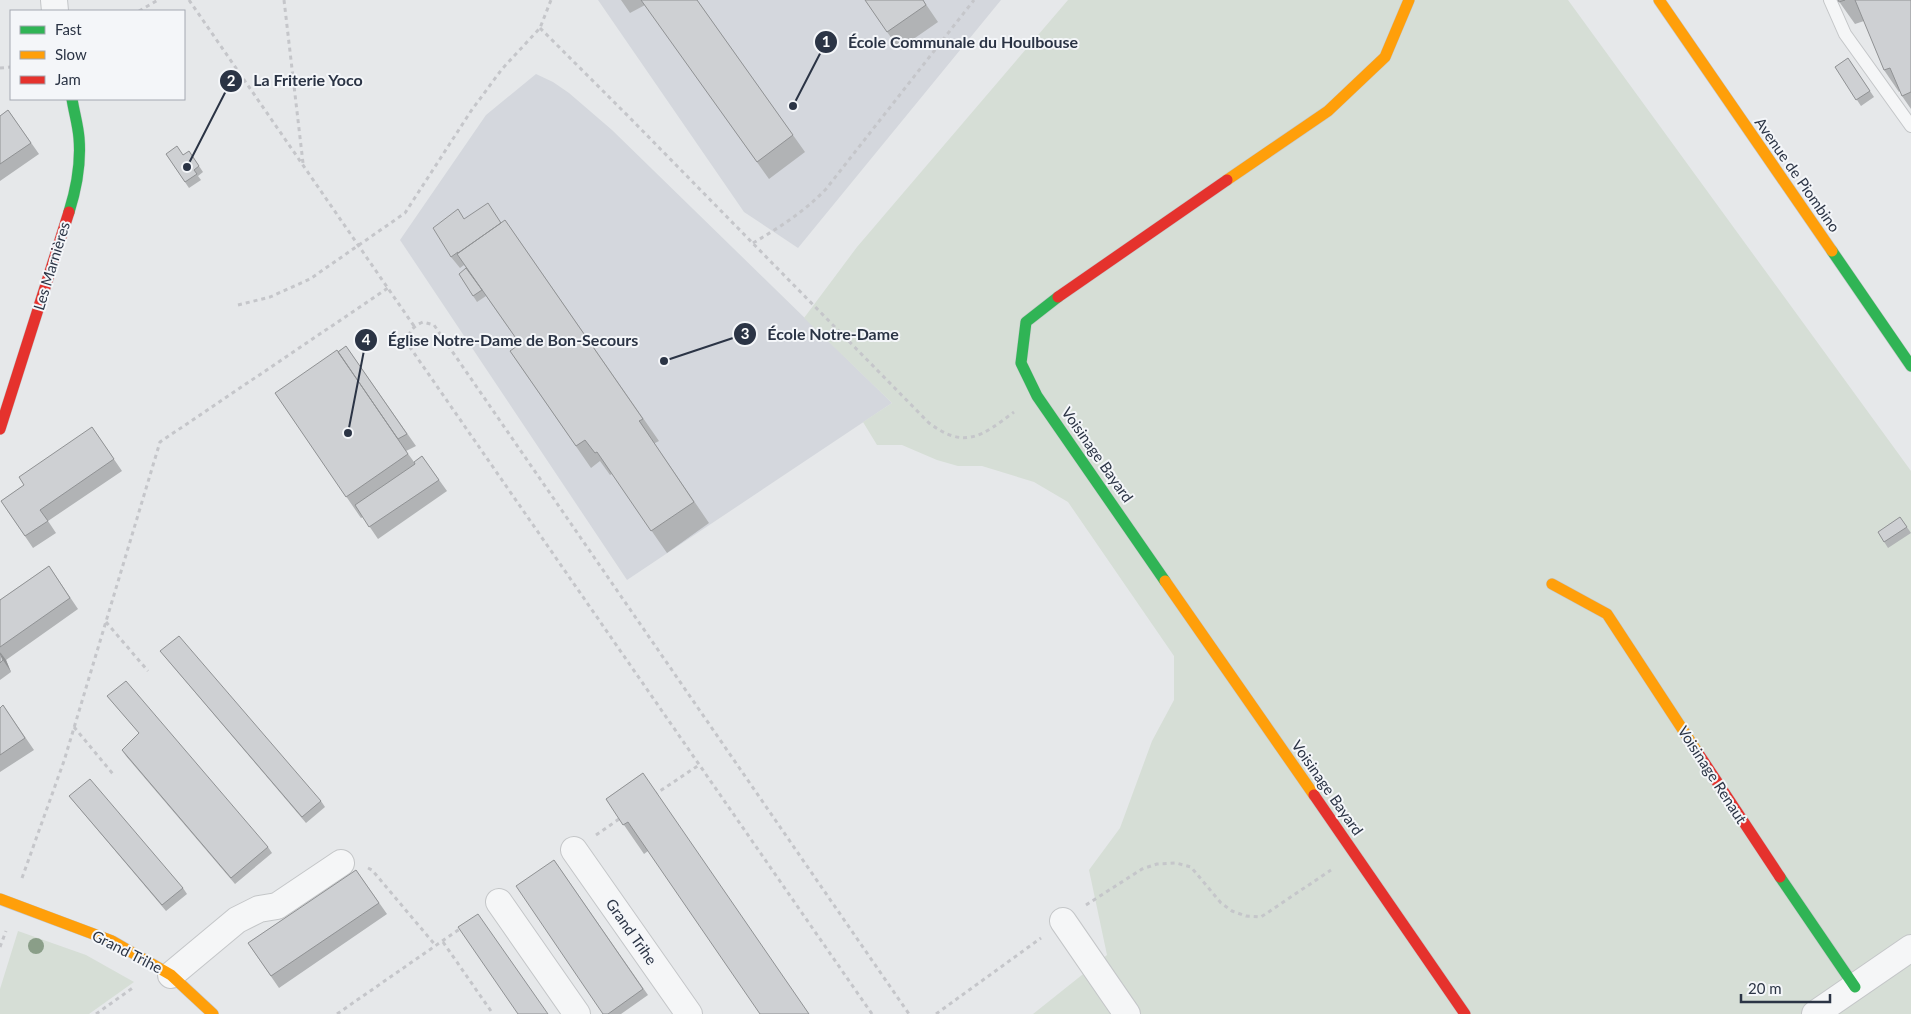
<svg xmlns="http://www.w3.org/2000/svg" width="1911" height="1014" font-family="Lato,sans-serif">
<rect width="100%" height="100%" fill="#e6e8ea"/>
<path fill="#d4d7dd" d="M598 0H1001L798 248 744 212Z
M536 74 553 82 569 93 612 130 892 403 627 580 400 240 486 115Z"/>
<path fill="#d6ded6" d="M1068 0H1568L1911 471V1014H1033L1107 955 1089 870 1120 828 1152 741 1174 700V656L1068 502 1034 482 982 466H958L937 460 902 445H877L863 422 892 403 804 318 857 247Z
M18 931 86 955 134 982 89 1014H0V989Z"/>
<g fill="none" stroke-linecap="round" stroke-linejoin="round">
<g stroke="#c4c6c8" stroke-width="14">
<path id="lane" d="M1830 0 1845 34 1911 126"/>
</g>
<g stroke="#c4c6c8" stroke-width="28">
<path id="street" d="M54 0 55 11
M574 850 689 1014
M499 902 577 1014
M1063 921 1127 1014
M171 975 237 920 259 909 277 906 341 863
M1815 1014 1911 948"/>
</g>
<g stroke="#c4c6c8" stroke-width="12">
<path id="fast" d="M69 212C76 190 81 162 79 138 78 125 74 112 72 99
M1832 251 1911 366
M1058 297 1026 322 1021 363 1037 396 1165 581
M1780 877 1855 987"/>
</g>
<g stroke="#c4c6c8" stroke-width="12">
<path id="slow" d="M1659 0 1832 251
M1227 180 1328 111 1385 57 1409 0
M1165 581 1314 795
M1552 584 1607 614 1698 753
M0 899 112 941 171 975 213 1014"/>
</g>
<g stroke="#c4c6c8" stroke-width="12">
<path id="jam" d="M1058 297 1227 180
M0 429 69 212
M1698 753 1780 877
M1314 795 1465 1014"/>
</g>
<path stroke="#c5c6ca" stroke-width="3" stroke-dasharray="4 4" stroke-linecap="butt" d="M189 0 414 326
M284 0 303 163
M139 11 158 0
M540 28 629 117 929 423C965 450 982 436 1014 412
M0 68 11 67
M753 243C780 227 804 212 826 189L974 0
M238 305 270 297 310 279 405 213 471 111 502 69 540 28 551 0
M106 622 148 671
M74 727 113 774
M654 795 699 765
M596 835 622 817
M368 868 372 870 436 946
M22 878 64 761 160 442 388 288
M1086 905 1142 869 1157 864 1176 863 1191 867 1221 903 1232 911 1246 916 1261 917 1331 870
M443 942 493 1014
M0 947 6 931
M96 1014 134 987
M337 1014 461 928
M872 1014 407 343C409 331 413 326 423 322L434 325 909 1014
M936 1014 1041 938"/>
<use href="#lane" stroke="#f5f6f7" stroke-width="12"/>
<use href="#street" stroke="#f5f6f7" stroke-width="26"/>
<use href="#fast" stroke="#30b455" stroke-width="11"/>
<use href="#slow" stroke="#ff9f0a" stroke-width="11"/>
<use href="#jam" stroke="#e5322d" stroke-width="11"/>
</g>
<circle fill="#8a9e88" cx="36" cy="946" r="8"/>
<path fill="#b1b3b5" d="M621 0H697L805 152 769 179 645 5 630 13Z
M865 0H923L938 22 899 49Z
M1838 0H1911V109L1902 96 1900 91 1899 92 1884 70 1864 21 1855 24Z
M1848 58 1874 97 1861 106 1835 67Z
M8 110 39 154 0 181V116Z
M189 151 203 172 198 176 201 180 189 188 166 154 184 155Z
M465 219 502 223 505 220 659 441 655 443V444L709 523 667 553 612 474 610 475 600 461 591 468 510 351 520 344 486 296 477 302 459 274 466 268 464 265 460 268 451 257Z
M346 346 416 446 406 451 414 462 422 456 447 491 378 539 363 517 361 518 275 393Z
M92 427 122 471 48 521 56 533 33 548 1 501 24 485Z
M1900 517 1911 533 1888 548 1878 532Z
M49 566 78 609 6 660 11 672 0 680V600Z
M160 651 321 801 325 807 306 823 165 657Z
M107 696 268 847 272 853 235 884 126 756 122 750 139 733Z
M3 705 34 750 0 772V708Z
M643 773 648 851 644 854 606 799Z
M69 796 183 888 187 894 166 911 74 802Z
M554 860 648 995 621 1014H603Z
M356 870 387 914 279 988 248 943Z"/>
<path fill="#909294" d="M0 652 6 660 11 672 3 660Z"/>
<path fill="#ced0d3" stroke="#909294" d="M641 0H697L793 135 757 162Z
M865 0H923L926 5 887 32Z
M1838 0H1845L1839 2Z
M1855 0H1911V92L1902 96 1890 68 1884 70Z
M1848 58 1870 91 1856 100 1835 67Z
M8 110 31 143 0 164V116Z
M177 146 183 155 189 151 199 166 194 170 197 174 185 182 166 154Z
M488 203 501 223 458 253V252L451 257 433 228 458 209 464 219Z
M505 220 643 419 639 421 640 422 694 502 651 531 597 452 595 453 585 440 576 446 510 351 520 344 457 254Z
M466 268 482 290 473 296 459 274Z
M346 346 407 434 398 439 338 352Z
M337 350 408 454 346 497 275 393Z
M92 427 114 459 40 510 48 521 25 536 1 501 24 485 19 477Z
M422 456 439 480 369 527 355 505 415 464 414 462Z
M1900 517 1907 527 1884 542 1878 532Z
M49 566 70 598 0 647V600Z
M179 636 321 801 302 817 160 651Z
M0 653 3 660 0 663Z
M126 681 268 847 231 878 122 750 139 733 107 696Z
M3 705 25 738 0 755V708Z
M643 773 809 1014H760L628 822 623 825 606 799Z
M90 779 183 888 162 905 69 796Z
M554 860 643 989 608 1014H603L516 886Z
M356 870 379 903 271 976 248 943Z
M478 914 548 1014H518L458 927Z"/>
<g text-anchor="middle" stroke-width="4" stroke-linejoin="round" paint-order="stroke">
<g font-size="15" fill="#2b3445" stroke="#f4f6f9">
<text transform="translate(1797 175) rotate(55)" y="5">Avenue de Piombino</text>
<text transform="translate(52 266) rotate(-73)" y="5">Les Marnières</text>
<text transform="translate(1097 455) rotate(55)" y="5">Voisinage Bayard</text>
<text transform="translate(1712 775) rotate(57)" y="5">Voisinage Renaut</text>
<text transform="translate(1327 788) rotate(55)" y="5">Voisinage Bayard</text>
<text transform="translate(631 932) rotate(55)" y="5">Grand Trihe</text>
<text transform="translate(127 952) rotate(27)" y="5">Grand Trihe</text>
</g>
</g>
<path fill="none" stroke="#2b3445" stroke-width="2" d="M793 106L826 42M187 167L231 81M664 361L745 334M348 433L366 340"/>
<g fill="#2b3445" stroke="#f4f6f9" stroke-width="2">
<circle cx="793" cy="106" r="5"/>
<circle cx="187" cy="167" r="5"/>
<circle cx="664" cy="361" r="5"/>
<circle cx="348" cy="433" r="5"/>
<circle cx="826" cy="42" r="12"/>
<circle cx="231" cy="81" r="12"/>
<circle cx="745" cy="334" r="12"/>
<circle cx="366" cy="340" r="12"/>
</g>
<g font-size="15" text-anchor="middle" font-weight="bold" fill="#fff">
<text x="826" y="47">1</text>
<text x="231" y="86">2</text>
<text x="745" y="339">3</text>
<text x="366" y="345">4</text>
</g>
<g font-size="16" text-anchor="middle" font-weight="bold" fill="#2b3445" stroke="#f4f6f9" stroke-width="4" stroke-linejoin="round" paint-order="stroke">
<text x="963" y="48">École Communale du Houlbouse</text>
<text x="308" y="86">La Friterie Yoco</text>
<text x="833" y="340">École Notre-Dame</text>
<text x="513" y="346">Église Notre-Dame de Bon-Secours</text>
</g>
<rect x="10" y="10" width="175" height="90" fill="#f4f6f9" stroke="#a4a8b1"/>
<rect x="20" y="26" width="25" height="8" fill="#30b455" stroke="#a4a8b1"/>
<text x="55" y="35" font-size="15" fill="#2b3445">Fast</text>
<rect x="20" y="51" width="25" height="8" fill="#ff9f0a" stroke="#a4a8b1"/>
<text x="55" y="60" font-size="15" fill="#2b3445">Slow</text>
<rect x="20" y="76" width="25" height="8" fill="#e5322d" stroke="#a4a8b1"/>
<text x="55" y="85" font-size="15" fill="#2b3445">Jam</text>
<path d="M1741 994v8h89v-8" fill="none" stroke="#2b3445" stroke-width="2.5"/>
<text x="1748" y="994" font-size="15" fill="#2b3445" stroke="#f4f6f9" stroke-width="4" paint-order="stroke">20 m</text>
</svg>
